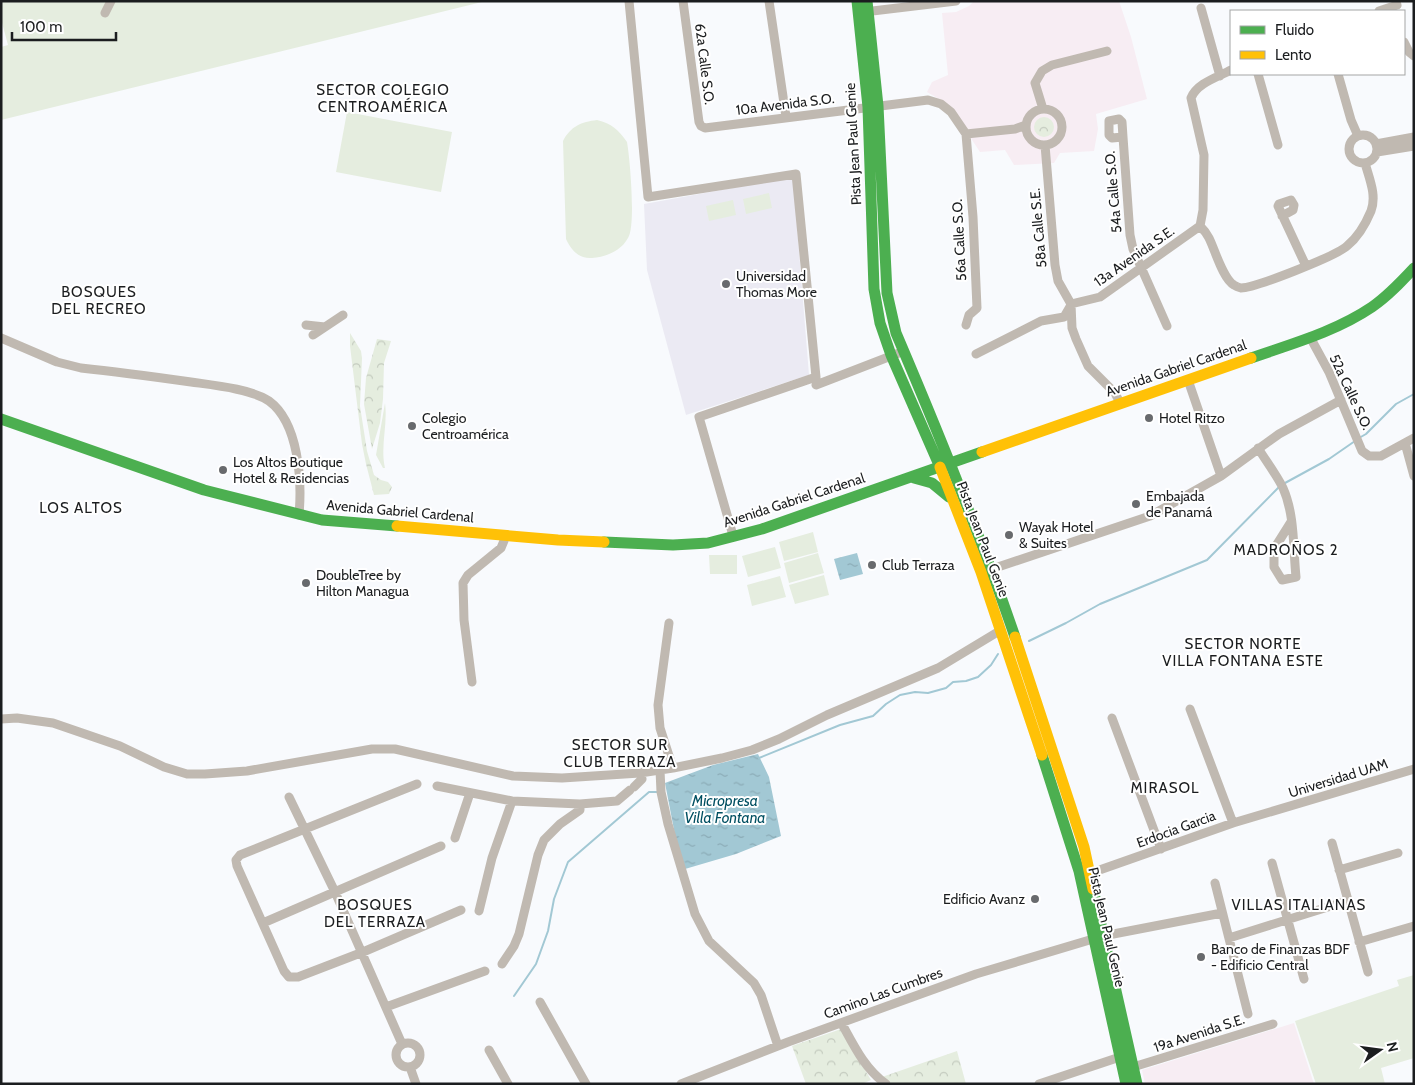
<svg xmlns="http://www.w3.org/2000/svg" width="1415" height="1085" font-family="Cabin,sans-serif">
<defs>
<pattern id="park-crowns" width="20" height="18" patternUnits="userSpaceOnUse" patternTransform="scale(1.25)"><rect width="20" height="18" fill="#e5eddf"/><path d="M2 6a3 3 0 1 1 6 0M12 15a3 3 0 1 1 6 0" fill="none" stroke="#c4cbbf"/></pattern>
<pattern id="water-ripples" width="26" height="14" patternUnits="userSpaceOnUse" patternTransform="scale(1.25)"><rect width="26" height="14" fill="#a2c8d4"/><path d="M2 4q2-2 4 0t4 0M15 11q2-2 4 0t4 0" fill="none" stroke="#8babb6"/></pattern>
</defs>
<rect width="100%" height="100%" fill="#f8fafd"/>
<path fill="#f7edf3" d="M974 1H1119L1131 37 1147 99 1096 114 1098 129 1094 151 1060 153 1054 163 1014 165 1005 150 980 152 949 105 927 92 932 82 948 75 942 13 956 12 969 6Z
M1294 1023 1314 1084H1145L1142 1070Z"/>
<path fill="#ebeaf3" d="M793 177 809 375 686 415 647 270 644 204Z"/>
<path fill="#e5eddf" d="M1 1H486L1 120V47L8 45 1 19Z
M347 112 452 132 441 192 336 172Z
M597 120C612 124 618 129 627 142 630 158 636 226 628 238 621 251 606 257 592 258 579 259 571 250 566 239L563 141C571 126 581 122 597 120Z
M769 193 772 208 746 214 743 199Z
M733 200 736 215 709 221 706 206Z
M385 403C388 425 380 446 385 468H383L376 455Z
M813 532 818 552 784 561 779 542Z
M775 547 781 568 748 577 742 556Z
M818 553 824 573 789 583 784 563Z
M709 555H737V574H710Z
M824 575 829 595 795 604 789 585Z
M780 576 786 597 752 606 747 585Z
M1414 975V1058L1381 1068 1385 1084H1316L1295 1021 1399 986 1397 980Z"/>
<path fill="url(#park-crowns)" d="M1034 127a10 10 0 1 1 20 0a10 10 0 1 1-20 0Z
M350 333 361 351 362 358 360 406 367 451 374 475 381 480 388 482 392 487 389 494 374 495 366 464 362 444 350 346Z
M377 339 391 341 384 363 383 399 380 423 372 449 364 404 366 378Z
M841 1029 871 1080 862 1084H806L792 1046Z
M957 1051 966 1084H892L882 1077Z"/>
<path fill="url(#water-ripples)" d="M857 553 863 574 840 580 834 559Z
M758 754 769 777 781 836 736 854 685 869 675 835 665 783 713 765Z"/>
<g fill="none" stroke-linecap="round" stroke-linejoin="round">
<path stroke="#a2c8d4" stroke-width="2" d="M1359 438 1366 434 1396 404 1414 394
M1285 483 1329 459 1355 441
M1029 641 1066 623 1100 604 1207 560 1279 487
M759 758 840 725 873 716 886 704 900 695 915 692 928 693 946 688 953 682 966 681 978 677 991 665 998 654
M514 996 536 964 548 931 554 899 568 862 649 792H659"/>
<path stroke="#c0b9b1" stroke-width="9" d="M629 1 648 197 796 174 816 377 699 417 732 532 735 536
M683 1 699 122 701 126 705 128 928 100 941 104 951 112 966 134 973 217 977 308 969 315 966 325
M769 1 786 117
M1201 8 1220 76
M1379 11 1397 5 1396 1
M864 12 956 1
M105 13 111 1
M1404 42 1409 52 1414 56
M1231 70C1218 77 1197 83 1191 98L1204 155 1203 210 1200 226C1204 230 1207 234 1209 238 1215 250 1223 279 1234 285 1234 286 1241 288 1241 288 1255 288 1336 256 1347 246 1357 238 1366 223 1371 211 1377 195 1369 178 1365 163
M1258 74 1278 145
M1338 74 1351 120 1358 136
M1026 127a18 18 0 1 1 36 0a18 18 0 1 1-36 0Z
M1043 109 1035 83 1042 71 1052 65 1107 51
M1119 119 1122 122 1123 137 1112 138 1109 135V121Z
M966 134 1015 129 1026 125
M1349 149a14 14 0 1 1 28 0a14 14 0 1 1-28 0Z
M1123 137 1130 235 1133 249 1167 326
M1376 144 1414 137
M1045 145 1055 265 1058 281 1071 304 1072 328 1076 339 1088 366 1115 393 1120 403
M1377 152 1414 146
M1282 216 1293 210 1294 205 1291 200 1279 204 1278 206 1306 266
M1071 304 1100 297 1200 226
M306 325 325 327
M313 335 343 315
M1310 337 1329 372 1362 451 1369 456H1381L1414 438
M1 338 57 362 81 368C118 372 155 377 191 382 212 385 252 389 269 401 299 423 302 481 299 515
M976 354 1041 321 1064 317 1071 305
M1188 380 1221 476
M816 385 904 351
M1405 443 1414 476
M1258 448C1266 461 1276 474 1283 488 1295 515 1293 548 1296 577L1282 580 1274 567V549L1291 522
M986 571 1150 516 1221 476 1279 434 1341 400
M669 623 658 705 660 728 673 768
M472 682 464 620 463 583 468 575 501 548 506 536
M1190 709 1233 823
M1112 718 1161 849
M1 719 17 718 53 723 120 746 164 767 187 774H205L247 771 372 749H395L513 776 562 778 640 773 673 768 722 758 752 750 779 739 827 715 938 668 1001 630
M660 770 661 792 668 824 695 914 709 941 754 983 761 995 778 1046
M417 784 240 855 236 860 237 866 284 971 289 977H298L363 952 461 910
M437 786 512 801 580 804
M634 787 642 779 640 773
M289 797 335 892 402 1044
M455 838 470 793
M1332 843 1368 972
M1272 863 1304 979
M1339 870 1398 853
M1091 873 1233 823 1414 769
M1215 883 1248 1014
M479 911 492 858 512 801
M263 923 441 846
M1229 938 1347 901
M1359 942 1414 926
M502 964 514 946 519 934 538 855 544 840 560 824 580 810V804L617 801 630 790
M540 1002 586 1084
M386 1007 485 971
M842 1024C854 1046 865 1069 886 1084
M396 1055a12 12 0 1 1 24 0a12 12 0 1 1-24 0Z
M489 1050 508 1084
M410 1067 416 1084
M1133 1067 1273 1024
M681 1084 788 1042 976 974 1103 936 1222 913
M1039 1084 1120 1057"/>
<path stroke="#4caf50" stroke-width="11" d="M857 1 868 107 874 289 880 323 891 355 940 467
M867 1 878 106 887 293 896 333C939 434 980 534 1015 637
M1251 358C1291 344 1335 332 1372 307 1388 296 1401 282 1414 268
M1 419 204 490 322 520 397 526
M914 478 932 483 949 497
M604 542 673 545 708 543 762 529 982 452
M1042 755 1079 871 1126 1084
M1093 889 1137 1084"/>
<path stroke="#ffc107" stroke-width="11" d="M982 452 1251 358
M940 467 981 572 1042 755
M397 526 558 540 604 542
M1015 637 1084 847 1093 889"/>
</g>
<g fill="#686a6d" stroke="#fff" stroke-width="2">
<circle cx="726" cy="284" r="5"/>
<circle cx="1149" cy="418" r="5"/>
<circle cx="412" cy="426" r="5"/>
<circle cx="223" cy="470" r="5"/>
<circle cx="1136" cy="504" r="5"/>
<circle cx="1009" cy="535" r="5"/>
<circle cx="872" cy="565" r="5"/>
<circle cx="306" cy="583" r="5"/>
<circle cx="1035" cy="899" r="5"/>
<circle cx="1201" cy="957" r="5"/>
</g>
<g text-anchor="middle" stroke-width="4" stroke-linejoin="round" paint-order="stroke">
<g font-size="14" fill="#1b1d1f" stroke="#fff">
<text transform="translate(705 64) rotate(83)" y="5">62a Calle S.O.</text>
<text transform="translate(785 104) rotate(-7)" y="5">10a Avenida S.O.</text>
<text transform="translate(853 144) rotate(-93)" y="5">Pista Jean Paul Genie</text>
<text transform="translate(1113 192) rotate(-95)" y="5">54a Calle S.O.</text>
<text transform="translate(1038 228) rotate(-95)" y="5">58a Calle S.E.</text>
<text transform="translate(959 240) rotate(-93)" y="5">56a Calle S.O.</text>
<text transform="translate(1134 256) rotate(-35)" y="5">13a Avenida S.E.</text>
<text transform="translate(1176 368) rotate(-19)" y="5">Avenida Gabriel Cardenal</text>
<text transform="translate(1351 392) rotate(65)" y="5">52a Calle S.O.</text>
<text transform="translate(794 500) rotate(-18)" y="5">Avenida Gabriel Cardenal</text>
<text transform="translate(400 511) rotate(5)" y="5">Avenida Gabriel Cardenal</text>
<text transform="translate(983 539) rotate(69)" y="5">Pista Jean Paul Genie</text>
<text transform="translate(1338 778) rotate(-17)" y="5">Universidad UAM</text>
<text transform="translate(1176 829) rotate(-20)" y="5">Erdocia Garcia</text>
<text transform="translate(1107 927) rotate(77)" y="5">Pista Jean Paul Genie</text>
<text transform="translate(883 993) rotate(-20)" y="5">Camino Las Cumbres</text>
<text transform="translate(1199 1033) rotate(-18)" y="5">19a Avenida S.E.</text>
</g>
<g font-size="14" fill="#1b1d1f" stroke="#fff" text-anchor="start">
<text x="736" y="281">Universidad<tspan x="736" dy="16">Thomas More</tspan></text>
<text x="422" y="423">Colegio<tspan x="422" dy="16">Centroamérica</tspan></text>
<text x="1159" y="423">Hotel Ritzo</text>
<text x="233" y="467">Los Altos Boutique<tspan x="233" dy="16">Hotel &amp; Residencias</tspan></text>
<text x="1146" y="501">Embajada<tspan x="1146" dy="16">de Panamá</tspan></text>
<text x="1019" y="532">Wayak Hotel<tspan x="1019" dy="16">&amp; Suites</tspan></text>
<text x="882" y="570">Club Terraza</text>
<text x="316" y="580">DoubleTree by<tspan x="316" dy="16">Hilton Managua</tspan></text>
<text x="1025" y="904" text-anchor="end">Edificio Avanz</text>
<text x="1211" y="954">Banco de Finanzas BDF<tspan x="1211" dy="16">- Edificio Central</tspan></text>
</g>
<g font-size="15" letter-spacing="1" fill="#1b1d1f" stroke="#fff">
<text x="383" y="95">SECTOR COLEGIO<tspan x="383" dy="17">CENTROAMÉRICA</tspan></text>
<text x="99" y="297">BOSQUES<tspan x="99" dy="17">DEL RECREO</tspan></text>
<text x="81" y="513">LOS ALTOS</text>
<text x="1286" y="555">MADROÑOS 2</text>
<text x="1243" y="649">SECTOR NORTE<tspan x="1243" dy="17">VILLA FONTANA ESTE</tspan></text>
<text x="620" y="750">SECTOR SUR<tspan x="620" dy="17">CLUB TERRAZA</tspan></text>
<text x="1165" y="793">MIRASOL</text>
<text x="375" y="910">BOSQUES<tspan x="375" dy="17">DEL TERRAZA</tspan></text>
<text x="1299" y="910">VILLAS ITALIANAS</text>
</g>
<g font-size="15" font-style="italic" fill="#004f61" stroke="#fff">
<text x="725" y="806">Micropresa<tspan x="725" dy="17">Villa Fontana</tspan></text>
</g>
</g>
<rect width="1415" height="1085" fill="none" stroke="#1b1d1f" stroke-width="5"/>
<rect x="1230" y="10" width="175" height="65" fill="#ffffff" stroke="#a4a5a5"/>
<rect x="1240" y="26" width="25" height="8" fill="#4caf50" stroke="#a4a5a5"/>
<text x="1275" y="35" font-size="15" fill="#1b1d1f">Fluido</text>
<rect x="1240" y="51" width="25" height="8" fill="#ffc107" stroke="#a4a5a5"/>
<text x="1275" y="60" font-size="15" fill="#1b1d1f">Lento</text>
<g transform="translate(1380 1050) rotate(76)" stroke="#ffffff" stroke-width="4" paint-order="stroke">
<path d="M0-4L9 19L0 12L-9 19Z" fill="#1b1d1f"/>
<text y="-8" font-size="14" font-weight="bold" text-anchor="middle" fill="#1b1d1f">N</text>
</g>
<path d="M12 32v8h104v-8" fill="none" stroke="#1b1d1f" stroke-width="2.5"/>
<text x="20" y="32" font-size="15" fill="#1b1d1f" stroke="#ffffff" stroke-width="4" paint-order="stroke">100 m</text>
</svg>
